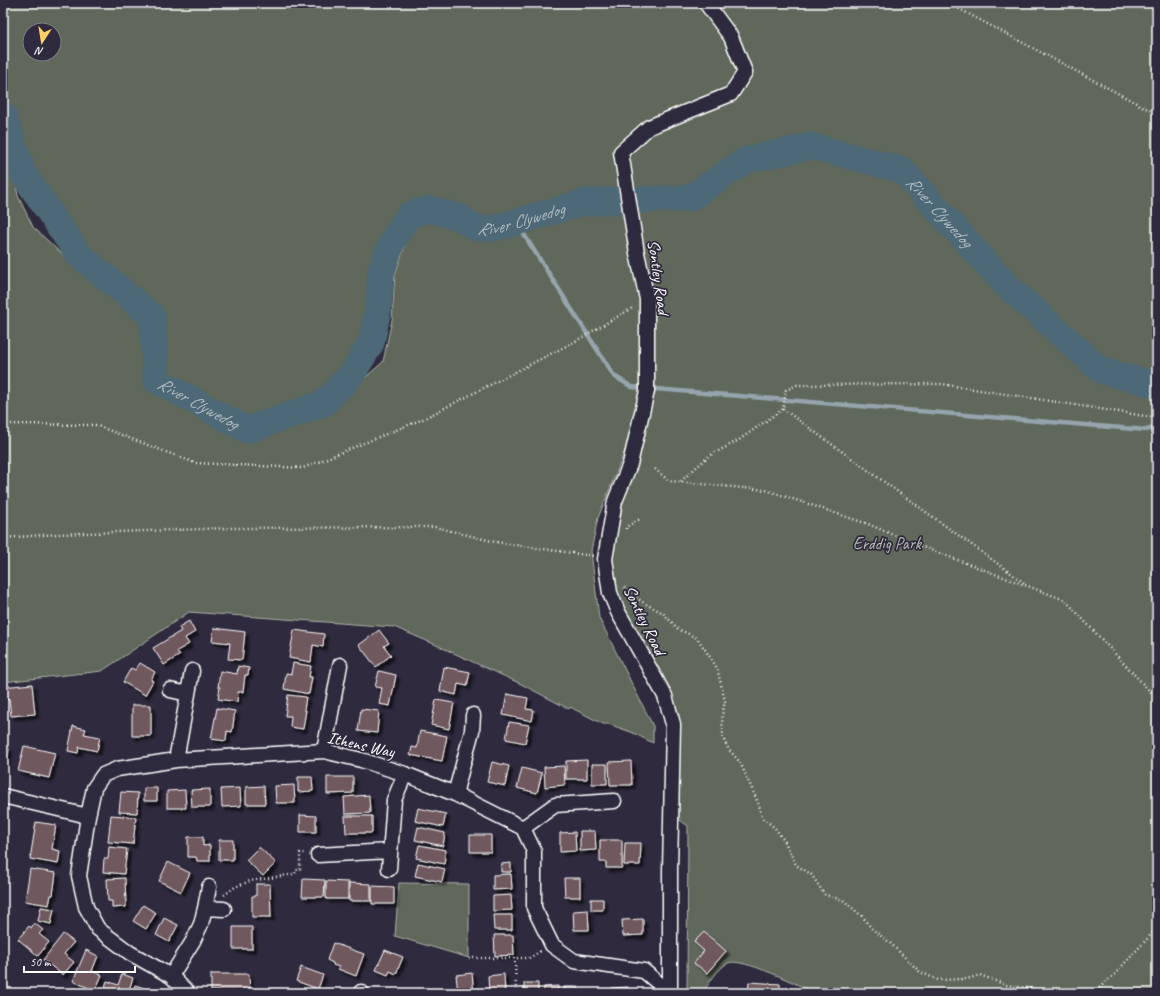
<svg xmlns="http://www.w3.org/2000/svg" width="1160" height="996" font-family="Caveat,sans-serif">
<defs>
<filter id="shadow"><feDropShadow dx="3.5" dy="3.5" stdDeviation="1" flood-color="#0009"/></filter>
</defs>
<rect width="100%" height="100%" fill="#2f2a3d"/>
<filter id="ink" filterUnits="userSpaceOnUse"><feTurbulence type="fractalNoise" baseFrequency=".025" numOctaves="2"/><feDisplacementMap in="SourceGraphic" scale="8" xChannelSelector="R" yChannelSelector="G"/><feConvolveMatrix kernelMatrix="1 2 1 2 8 2 1 2 1" color-interpolation-filters="sRGB"/></filter>
<g filter="url(#ink)">
<path fill="#5f675a" stroke="#afb3ac" fill-rule="evenodd" d="M3 3H1157V993H815C801 986 742 957 728 963 717 969 709 984 702 993H687L688 826 670 813 673 724 637 648 605 559 647 391 642 295V379L628 443 598 518 591 551 599 618 653 726V743L631 732 608 724H603L570 707 569 709 521 684 434 644 394 627 189 612 102 671 3 682V134L11 155 18 196 33 227 64 256 60 236 51 214 42 200 33 177 25 151 24 138 3 98ZM30 30H54V54H30ZM405 246 395 274 392 320 383 362 360 382 357 346 366 321 375 286V269Z
M399 883 469 884V958L395 936Z"/>
<g fill="none" stroke-linecap="round" stroke-linejoin="round">
<path stroke="#95a4ad" stroke-width="4.5" d="M516 222 614 376 632 387 1146 430 1157 427"/>
<path stroke="#4e6776" stroke-width="27" id="s1" d="M3 115 24 175 79 255 152 316 156 380 247 430 324 403 352 374 371 343 378 309 381 270 393 240 409 215 429 209 461 218 474 227 487 229 499 227 585 202 690 198 746 160 811 146 902 170 1006 285 1102 371 1157 385"/>
</g>
<path fill="#6f595e" stroke="#fff" filter="url(#shadow)" d="M189 621 195 632 185 638 189 644 177 651 180 655 164 665 153 648 181 631 179 627Z
M214 628 245 632 242 660 228 659 230 643 212 641Z
M294 630 324 634 323 647 313 645 311 662 289 658Z
M379 630 389 643 384 646 391 655 376 667 359 645Z
M140 663 155 672 151 680 153 681 145 695 123 682 131 668 135 670Z
M293 663 311 666 309 677H312L309 694 284 689 286 673 291 674Z
M238 666 249 668 248 675H245L243 692H238L237 702 218 699 220 687H218L220 671 237 674Z
M444 667 470 672 467 686 458 684 456 695 440 691Z
M379 671 396 675 390 706 379 704 382 688 375 687Z
M32 684 35 714 11 716 9 699 5 700 3 687Z
M507 694 528 698 526 709 534 710 532 721 503 715Z
M288 695 306 697 304 710H306L303 729 290 727 291 716H285Z
M436 700 454 703 449 729 431 725Z
M132 705H151V736H132Z
M217 708 235 711 232 732 227 731 226 741 211 739Z
M361 709 379 711 377 733 358 731Z
M509 722 529 725 525 743 506 739Z
M73 726 86 729 84 734 100 737 97 751 79 747 78 753 68 751Z
M420 731 447 736 442 761 410 755 412 747 417 748Z
M24 746 55 753 49 778 18 771Z
M3 747 9 749 3 774Z
M587 760V779H566V761Z
M631 761 632 785H610L609 762Z
M492 762 509 766 505 786 487 782Z
M592 764H607V784H592Z
M564 766 565 785 545 787 544 767Z
M522 768 542 773 537 793 517 788Z
M298 777H312L313 791 298 792Z
M327 777H353V793L327 794Z
M294 785 295 803H276L275 786Z
M264 786 265 804H246V787Z
M144 788H157V801H144Z
M240 788 241 806 222 807 221 789Z
M210 789V807H192L191 790Z
M185 790 186 808H167V791Z
M121 792 138 793 137 813 119 812Z
M369 795 370 813 345 814 344 797Z
M418 808 446 814 443 827 415 821Z
M111 815 136 817 133 844 108 842Z
M300 815 316 816V832H300Z
M345 816H372V833H346Z
M36 822 56 825 52 849 60 851 58 864 30 859Z
M418 827 445 833 443 846 415 840Z
M580 831H595L596 850 580 851Z
M575 832 576 851 560 852V833Z
M470 835H491V852H470Z
M188 837H203V846L210 845V861H197L196 857H188Z
M219 840H233V860H219Z
M600 840H622V868H606V862H600Z
M625 843H641L640 865H624Z
M419 845 446 850 444 864 416 858Z
M109 847 127 849 124 874 103 872 104 859H108Z
M259 847 276 863 263 876 246 860Z
M168 862 190 873 181 892 159 881Z
M418 863 445 869 442 882 415 876Z
M511 863V872H501V864Z
M30 869 56 873 53 895H51L49 905 25 901Z
M511 874 512 889 493 890V875Z
M125 878 126 907 112 908V901H108L107 879Z
M564 878H580V897H565Z
M303 879 325 880 324 897H302Z
M326 881 348 882V899H326Z
M349 883 371 884V901H349Z
M256 884H270L271 917H252V896H256Z
M372 886 394 887V904H372Z
M511 895 512 910 493 911V896Z
M591 899H603V910H591Z
M143 905 156 913 146 929 133 921Z
M41 907 54 909 51 924 38 921Z
M588 910 589 930H574L573 911Z
M493 915H512V930H494Z
M164 918 178 925 169 942 156 935Z
M643 919V935L623 936 622 920Z
M34 923 43 930 39 934 49 942 38 956 18 939 29 926 31 928Z
M233 927H252V949H233Z
M704 932 726 951 707 973 694 963 704 951 694 942Z
M63 934 74 942 64 954 74 962 63 975 43 960Z
M494 935H513L514 955 495 956Z
M333 943 364 954 356 976 338 969 339 967 333 965V963L327 960Z
M86 950 98 956 92 971 102 975 95 991 73 981Z
M385 950 403 957 396 974 390 971 388 975 376 970Z
M301 967 323 975 318 989 296 981Z
M472 973 474 993H458L456 975Z
M122 974 133 978 128 993H103L107 981 118 985Z
M211 974H249L250 993H237V991H211Z
M504 974 505 993H489L488 976Z
M749 982 780 984V993H748Z
M524 983H538V993H524Z
M135 985 144 988 143 993H132Z
M558 986V993H544V987Z
M564 987H578V993H564Z
M628 987 629 993H612V988Z
M266 989H282V993H265Z
M418 990V993H395V992Z"/>
<g fill="none" stroke-linecap="round" stroke-linejoin="round">
<g stroke="#fff" stroke-width="17">
<path id="minor" d="M170 690 188 694 192 671
M324 751 340 665
M176 760 188 694
M455 794 472 731 473 715
M3 796 88 816
M523 828 555 805 614 801
M318 855 390 851
M389 869 394 800 405 774
M209 887 205 908 224 909
M171 976 193 941 201 924 205 908
M188 993 171 976 130 953 98 929 86 907 79 876 88 816 94 788 103 775 117 769 176 760 324 751 361 760 405 774 455 794 523 828 534 851V908L552 945 574 961 644 971 670 993
M361 993V992
M670 993V871L673 724 665 696 618 612 610 593 605 559 615 501 630 464 647 391V299L637 253 621 152 649 127 731 94 745 72 731 37 706 3"/>
</g>
<path stroke="#fff" stroke-width="2.5" stroke-dasharray="1 3" stroke-linecap="butt" d="M948 3 1157 114
M783 409 1026 584
M3 424 95 425 195 463 303 468 423 419 574 342 634 307
M655 469 669 481 766 490 868 524 920 546 1065 600 1157 699
M681 481 709 456 739 440 783 409 786 390 797 385 942 384 1157 418
M626 529V527L640 519
M3 538 57 534 232 528 436 527 495 542 593 556
M624 587 626 590 644 603 663 613 678 629 697 638 706 651 717 668 725 701 722 716 723 738 729 750 740 762 759 805 762 817 775 828 785 842 796 865 811 874 825 895 843 900 863 917 871 928 890 943 920 972 938 980 967 979 980 975 1006 985 1036 989 1049 993
M224 895 235 887 250 881 295 874 296 870H300V853H304
M469 958H529L541 951
M515 958 516 993
M1093 993 1114 975 1157 928"/>
<use href="#minor" stroke="#2f2a3d" stroke-width="14"/>
</g>
</g>
<g text-anchor="middle" stroke-width="3.5" stroke-linejoin="round" paint-order="stroke">
<g font-size="17" fill="#fff" stroke="#2f2a3d">
<text transform="translate(659 277) rotate(82)" y="6">Sontley Road</text>
<text transform="translate(645 620) rotate(64)" y="6">Sontley Road</text>
<text transform="translate(361 744) rotate(13)" y="6">Ithens Way</text>
</g>
<g font-size="17" fill="#b7bbb5" stroke="#2f2a3d">
<text x="887" y="549">Erddig Park</text>
</g>
<g font-size="18" font-style="italic" fill="#afbbc1" stroke="#2f2a3d">
<text dy="6" stroke="none"><textPath href="#s1" startOffset="1292">River Clywedog</textPath></text>
<text dy="6" stroke="none"><textPath href="#s1" startOffset="836">River Clywedog</textPath></text>
<text dy="6" stroke="none"><textPath href="#s1" startOffset="368">River Clywedog</textPath></text>
</g>
</g>
<rect width="1160" height="996" fill="none" stroke="#2f2a3d" stroke-width="16"/>
<rect x="8" y="8" width="1144" height="980" fill="none" stroke="#fff" stroke-width="1.5" filter="url(#ink)"/>
<g transform="translate(42 42) rotate(192)"><circle r="19" fill="#2f2a3d" stroke="#827f8b"/>
<path d="M0-3L7 15L0 10L-7 15Z" fill="#ffd166"/>
<text y="-6" font-size="11" font-weight="bold" text-anchor="middle" fill="#ffffff">N</text>
</g>
<path d="M24 966v6h111v-6" fill="none" stroke="#ffffff" stroke-width="2"/>
<text x="30" y="966" font-size="12" fill="#ffffff" stroke="#2f2a3d" stroke-width="3" paint-order="stroke">50 m</text>
</svg>
